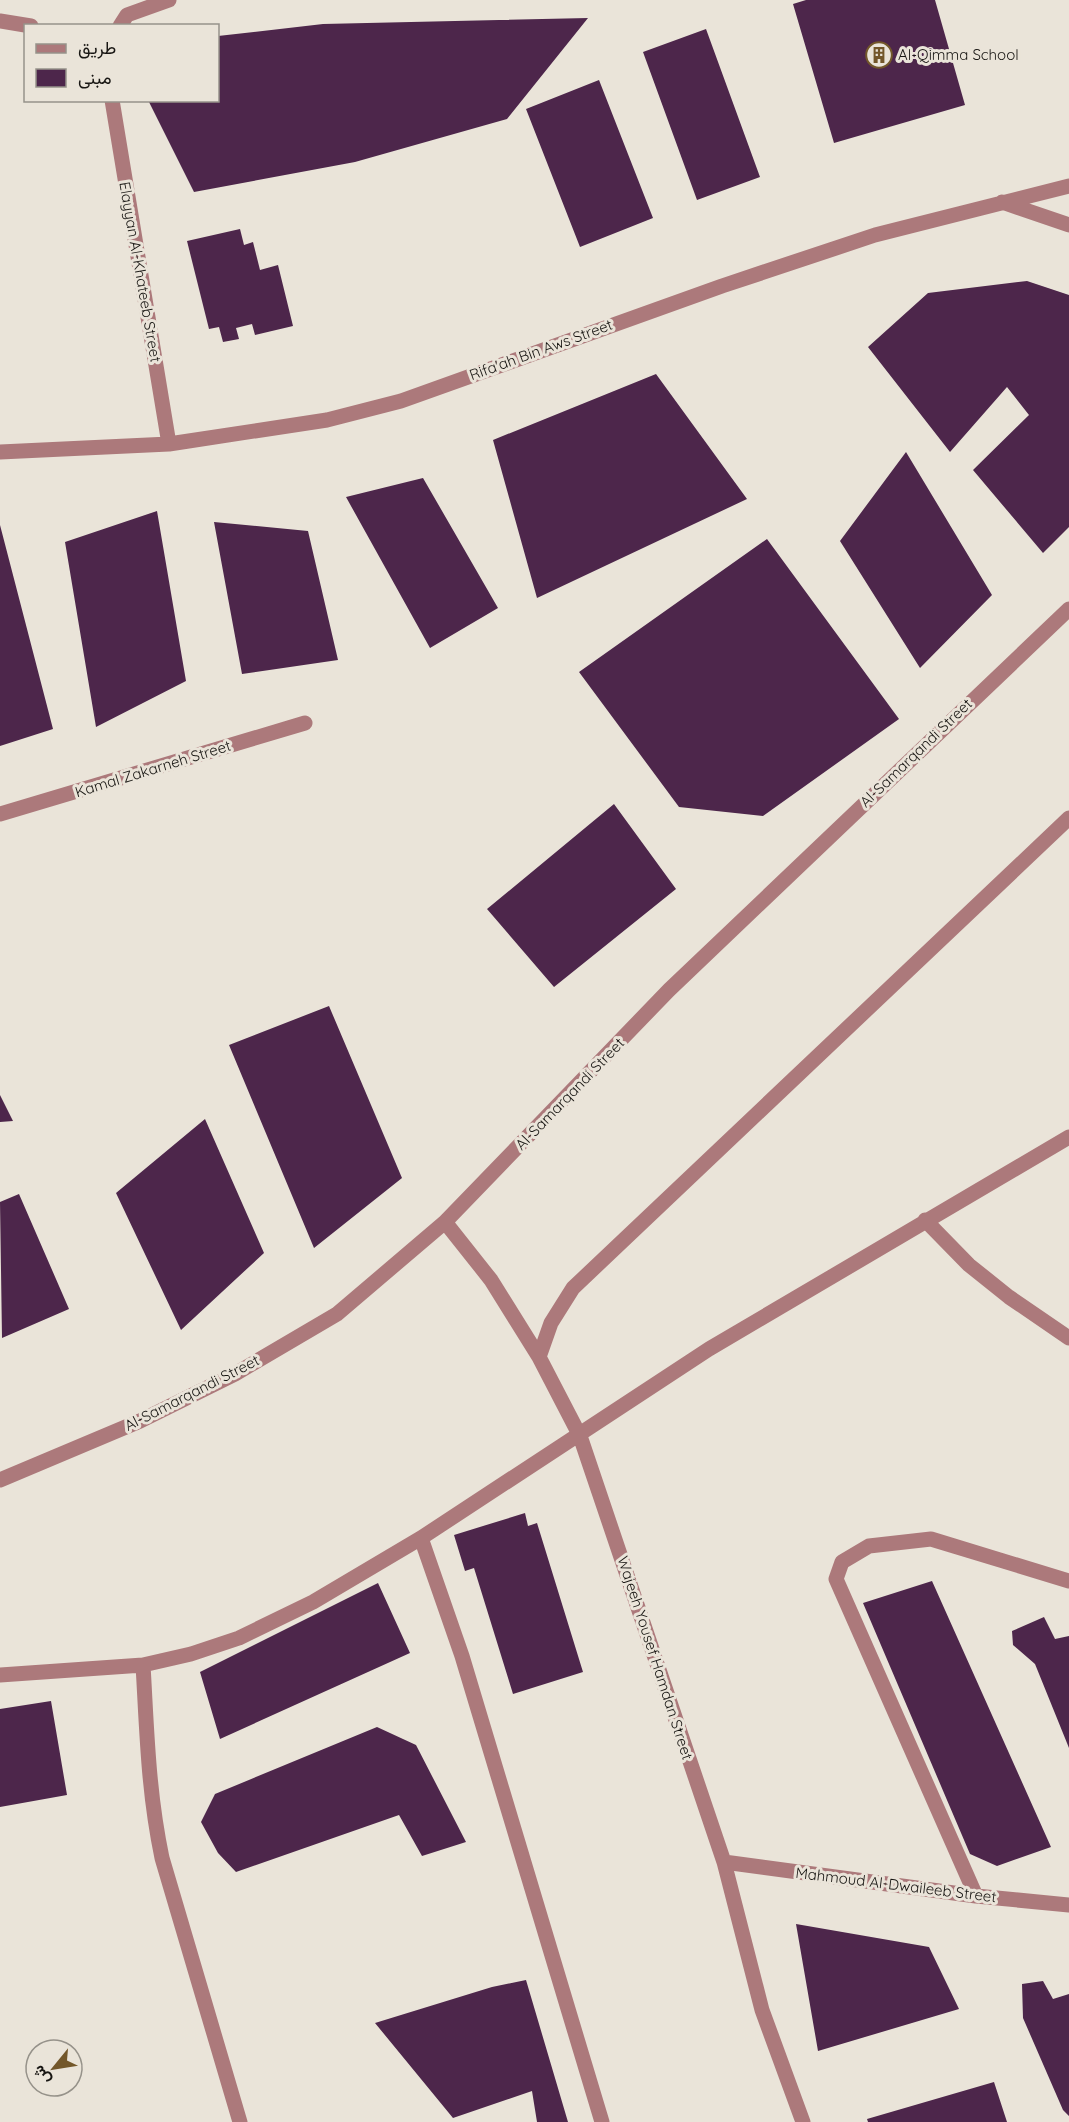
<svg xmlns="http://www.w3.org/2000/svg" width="1069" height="2122" font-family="Quicksand,Vazirmatn,sans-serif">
<rect width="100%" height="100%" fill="#eae4d9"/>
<path fill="#4d264b" d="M806 0H935L965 105 834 143 793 4Z
M588 18 507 119 355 162 194 192 148 100H218V36L323 24Z
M706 29 760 177 697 200 643 52Z
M599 80 653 218 580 247 526 109Z
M240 229 244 245 253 242 260 270 278 265 293 326 255 335 252 324 236 328 239 339 223 342 219 327 209 329 187 241Z
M1027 281 1069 295V527L1043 553 973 470 1029 415 1007 387 950 452 868 347 928 293Z
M656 374 747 499 537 598 493 440Z
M906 452 992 595 920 668 840 541Z
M423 478 498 608 430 648 346 497Z
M157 511 186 681 96 727 65 542Z
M214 522 308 531 338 660 242 674Z
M0 525 53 729 0 746Z
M767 539 899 719 763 816 679 807 579 672Z
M614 804 676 889 554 987 487 909Z
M329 1006 402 1178 314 1248 229 1045Z
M0 1095 13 1121 0 1122Z
M205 1119 264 1253 181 1330 116 1193Z
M19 1194 69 1309 2 1338 0 1202Z
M525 1513 528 1526 537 1523 583 1672 513 1694 474 1568 465 1571 454 1535Z
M932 1581 1051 1847 997 1866 970 1854 863 1603Z
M378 1583 410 1653 220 1739 200 1672Z
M1044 1617 1055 1639 1069 1636V1748L1035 1664 1013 1645 1012 1631Z
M51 1701 67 1795 0 1807V1709Z
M377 1727 416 1745 466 1842 422 1856 399 1815 236 1872 218 1853 201 1822 215 1794Z
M796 1924 929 1947 959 2009 818 2051Z
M526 1980 568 2122H537L532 2091 453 2118 375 2023 492 1987Z
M1043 1981 1053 1999 1069 1994V2116L1063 2110 1023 2018 1022 1984Z
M994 2082 1007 2122H868L867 2119Z"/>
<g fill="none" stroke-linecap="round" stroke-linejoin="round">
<path stroke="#ac797b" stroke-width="15" d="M0 21 31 26
M120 26 127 15 169 0
M112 100 169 444
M1002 202 1069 225
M0 452 169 444 327 420 401 401 722 286 875 235 1069 186
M0 814 305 723
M925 1220 969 1265 1009 1297 1069 1338
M445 1222 491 1280 539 1357 580 1436 724 1862 762 2010 803 2122
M539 1357 551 1323 573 1288 1069 818
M0 1480 140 1421 235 1374 337 1314 445 1222 669 990 1069 609
M421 1538 462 1656 602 2122
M143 1665C147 1732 148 1791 162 1858L240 2122
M0 1675 143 1665 191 1654 239 1638 313 1602 421 1538 709 1349 1069 1137
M724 1862 976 1896 1069 1905
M976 1896 836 1579 842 1562 869 1546 931 1539 1069 1581"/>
</g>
<defs>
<g id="building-ring" transform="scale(1.35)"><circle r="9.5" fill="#eae4d9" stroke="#73572a" stroke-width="1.5"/><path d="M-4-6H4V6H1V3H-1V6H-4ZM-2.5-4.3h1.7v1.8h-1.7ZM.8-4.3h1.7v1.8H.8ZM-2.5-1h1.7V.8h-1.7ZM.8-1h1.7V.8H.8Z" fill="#73572a"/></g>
</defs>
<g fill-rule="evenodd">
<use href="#building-ring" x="879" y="55"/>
</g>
<g text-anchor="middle" stroke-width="6" stroke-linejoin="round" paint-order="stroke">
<g font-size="15" fill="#181613" stroke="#eae4d9" text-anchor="start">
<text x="898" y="60">Al-Qimma School</text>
</g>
<g font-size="15" fill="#181613" stroke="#eae4d9">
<text transform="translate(140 272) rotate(80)" y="5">Elayyan Al-Khateeb Street</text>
<text transform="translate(541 350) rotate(-20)" y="5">Rifa'ah Bin Aws Street</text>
<text transform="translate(916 753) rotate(-44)" y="5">Al-Samarqandi Street</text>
<text transform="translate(153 769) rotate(-17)" y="5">Kamal Zakarneh Street</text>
<text transform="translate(570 1094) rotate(-46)" y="5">Al-Samarqandi Street</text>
<text transform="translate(192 1393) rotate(-27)" y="5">Al-Samarqandi Street</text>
<text transform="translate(655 1658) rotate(72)" y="5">Wajeeh Yousef Hamdan Street</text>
<text transform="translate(896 1885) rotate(7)" y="5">Mahmoud Al-Dwaileeb Street</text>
</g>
</g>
<rect x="24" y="24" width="195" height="78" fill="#eae4d9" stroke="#96928a" stroke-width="1.5"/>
<rect x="36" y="44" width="30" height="9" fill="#ac797b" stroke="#96928a" stroke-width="1.5"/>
<text x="78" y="54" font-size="18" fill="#181613">طريق</text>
<rect x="36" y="69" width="30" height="18" fill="#4d264b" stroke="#96928a" stroke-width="1.5"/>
<text x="78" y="84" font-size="18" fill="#181613">مبنى</text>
<g transform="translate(54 2068) rotate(240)"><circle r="28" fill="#eae4d9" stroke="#96928a" stroke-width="1.5"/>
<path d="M0-4.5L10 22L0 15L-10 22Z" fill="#73572a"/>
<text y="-9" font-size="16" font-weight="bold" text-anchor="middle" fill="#181613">ش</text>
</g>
</svg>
